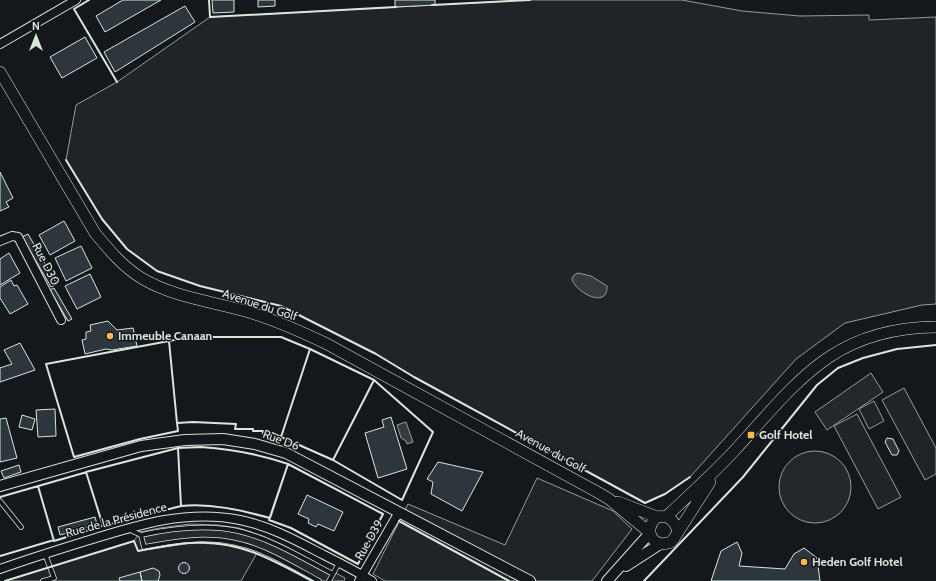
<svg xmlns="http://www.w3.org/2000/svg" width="936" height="581" font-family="Cabin,sans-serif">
<rect width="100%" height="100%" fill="#14181c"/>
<path fill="#202428" stroke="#939e99" d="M530 0H682L742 11 800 16 869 15V20L936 17V304L922 305 845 323 796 359 690 477 665 494 645 503 414 377 376 354 281 306 200 286 157 271 127 249 102 219 66 160 76 105 117 82 210 17Z
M904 388 936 448V474L925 480 882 400Z
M874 401 884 421 869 429 859 409Z
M857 414 901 497 878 509 834 426Z
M537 478 613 511 632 529 592 581H385L373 574 408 504 505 545Z
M134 541 139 551C156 548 173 544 190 543 213 541 235 546 257 553L241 581H5Z"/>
<path fill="#24282b" stroke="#939e99" d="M871 373 883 392 827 430 815 412Z
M779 487a36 36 0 1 1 72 0a36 36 0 1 1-72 0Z
M190 524 218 525 239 528 263 536 283 545 345 578 344 581H312L257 553 235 546 217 544 191 543 138 551 134 541 140 532 160 528Z"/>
<path fill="#363b3e" stroke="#939e99" d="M578 273 591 276 607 286C608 310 575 292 572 279L574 275Z
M406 422 413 442 407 444 406 441 401 438 397 425Z"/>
<path fill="#2c363c" stroke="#d8e6dc" d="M123 0H161L105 32 96 16Z
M212 0H234V12L213 13Z
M258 0H275V6L258 7Z
M395 0H435V5L395 7Z
M185 6 195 22 115 72 104 52Z
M85 37 97 58 62 78 50 57Z
M0 172 13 198 6 202 9 207 0 211Z
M64 221 75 241 50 255 39 235Z
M28 234 57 284 51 287 22 237Z
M81 246 92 268 66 281 55 258Z
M9 253 20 273 0 285V259Z
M90 274 101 297 77 309 65 286Z
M11 280 14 286 17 285 28 304 10 314 0 298V287Z
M54 288 72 319 68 321 50 290Z
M108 321 117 330 133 328 137 346 112 350 106 349 85 354 82 340 86 339V332L91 331 90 325Z
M20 343 35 370 0 382V368L12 364 4 350Z
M55 409 56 436 38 437 36 410Z
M22 415 35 419 32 430 19 427Z
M391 417 407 469 378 478 365 433 384 427 382 420Z
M6 418 17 458 0 462V419Z
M887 438 893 439 899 451 897 455H892L885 442Z
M438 462 483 472 462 511 431 494 433 482 427 479Z
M19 465 21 472 4 478 1 471Z
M307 495 343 512 334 531 318 524 316 527 308 523 309 519 298 514Z
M95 517 97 524 60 535 58 527Z
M737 542 742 553 739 566 785 569 794 554 804 548 817 558 820 581H711L721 551Z
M178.5 568a5.5 5.5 0 1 1 11 0a5.5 5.5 0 1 1-11 0Z
M153 568 159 571 160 575 158 581H142L140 572Z
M140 572 142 581H120L119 578Z"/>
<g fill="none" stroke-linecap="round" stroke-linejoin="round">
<g stroke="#d8e6dc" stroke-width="5.5">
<path id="service" d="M0 501 21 527
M128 529 141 535 144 547C174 541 205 536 236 543 265 549 293 567 319 581
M141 535C173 528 206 524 238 531 272 539 302 558 333 574
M43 581 54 578 45 554
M329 581 339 563"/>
</g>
<g stroke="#d8e6dc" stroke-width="10">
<path id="minor" d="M0 44 76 0
M0 241 12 236 18 237 61 320
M0 569C28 559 57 550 86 541 137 525 187 509 240 520 270 526 297 541 324 555 340 563 356 571 372 581
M359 581 399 512"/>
</g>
<g stroke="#d8e6dc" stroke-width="12">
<path id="tertiary" d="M0 486 141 446 185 440 223 439 255 444 286 453 530 581
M626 566 660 544
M607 581 649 534"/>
</g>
<g stroke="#d8e6dc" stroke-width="12">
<path id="secondary" d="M0 72 95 233C109 250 124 268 143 279 174 297 210 301 245 311 273 319 300 331 327 344L599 493 609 499 649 532
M618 502 657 517
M666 517C690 494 714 473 736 449 799 380 834 328 936 327
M678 531C674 520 669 515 657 517 647 526 647 538 660 544L669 543 673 540 710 482"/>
</g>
<use href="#service" stroke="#14181c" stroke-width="4"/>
<use href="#minor" stroke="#14181c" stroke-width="8"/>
<use href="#tertiary" stroke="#14181c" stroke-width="10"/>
<use href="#secondary" stroke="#14181c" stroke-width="11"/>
<path stroke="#d8e6dc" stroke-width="2" d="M89 0 74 9 117 82
M209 0 210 17 396 7
M432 5 530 0
M66 160 102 219 127 249 157 271 200 286 281 306 376 354 414 377 645 503 665 494 690 477
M189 337H281L310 349 374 380 333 460 272 433 263 434V431H253V429H235L236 424 193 422 177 423 169 341Z
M169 341 46 364 74 457 140 439 178 431 177 423
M281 437 310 349
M201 447C231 449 259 454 288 464L270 518C240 510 211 503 181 506L178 448Z
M178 448 181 506 103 526 86 472Z
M333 460 402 500 433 432 374 380
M288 464 383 514 358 564 291 528 269 520Z
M38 486 54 541 102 526
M0 497 87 472
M399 521 509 581
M0 556 54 540
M5 581 134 541 138 551C156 548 173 544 190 543 236 539 274 560 312 581
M644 581 743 477 817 385 838 368 863 358 897 349 936 345"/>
</g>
<g fill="#ffb74d" stroke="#14181c" stroke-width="1.5">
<circle cx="110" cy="336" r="4"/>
<rect x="747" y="431" width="8" height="8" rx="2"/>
<circle cx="804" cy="562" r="4"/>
</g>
<g text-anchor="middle" stroke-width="3" stroke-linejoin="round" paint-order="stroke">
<g font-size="12" fill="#d8e6dc" stroke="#14181c">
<text transform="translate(46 264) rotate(63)" y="4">Rue D30</text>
<text transform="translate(260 305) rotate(18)" y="4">Avenue du Golf</text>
<text transform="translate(281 440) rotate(20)" y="4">Rue D6</text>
<text transform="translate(551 451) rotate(29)" y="4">Avenue du Golf</text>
<text transform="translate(116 520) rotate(-15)" y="4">Rue de la Présidence</text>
<text transform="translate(369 540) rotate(-60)" y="4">Rue D39</text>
</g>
<g font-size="12" font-weight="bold" fill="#d8e6dc" stroke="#14181c" text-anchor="start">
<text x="118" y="340">Immeuble Canaan</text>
<text x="759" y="439">Golf Hotel</text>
<text x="812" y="566">Heden Golf Hotel</text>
</g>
</g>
<g transform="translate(36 36)" stroke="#14181c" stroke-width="3" paint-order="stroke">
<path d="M0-3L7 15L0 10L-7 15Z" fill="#d8e6dc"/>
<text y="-6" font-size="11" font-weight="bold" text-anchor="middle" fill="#d8e6dc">N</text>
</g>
</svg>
